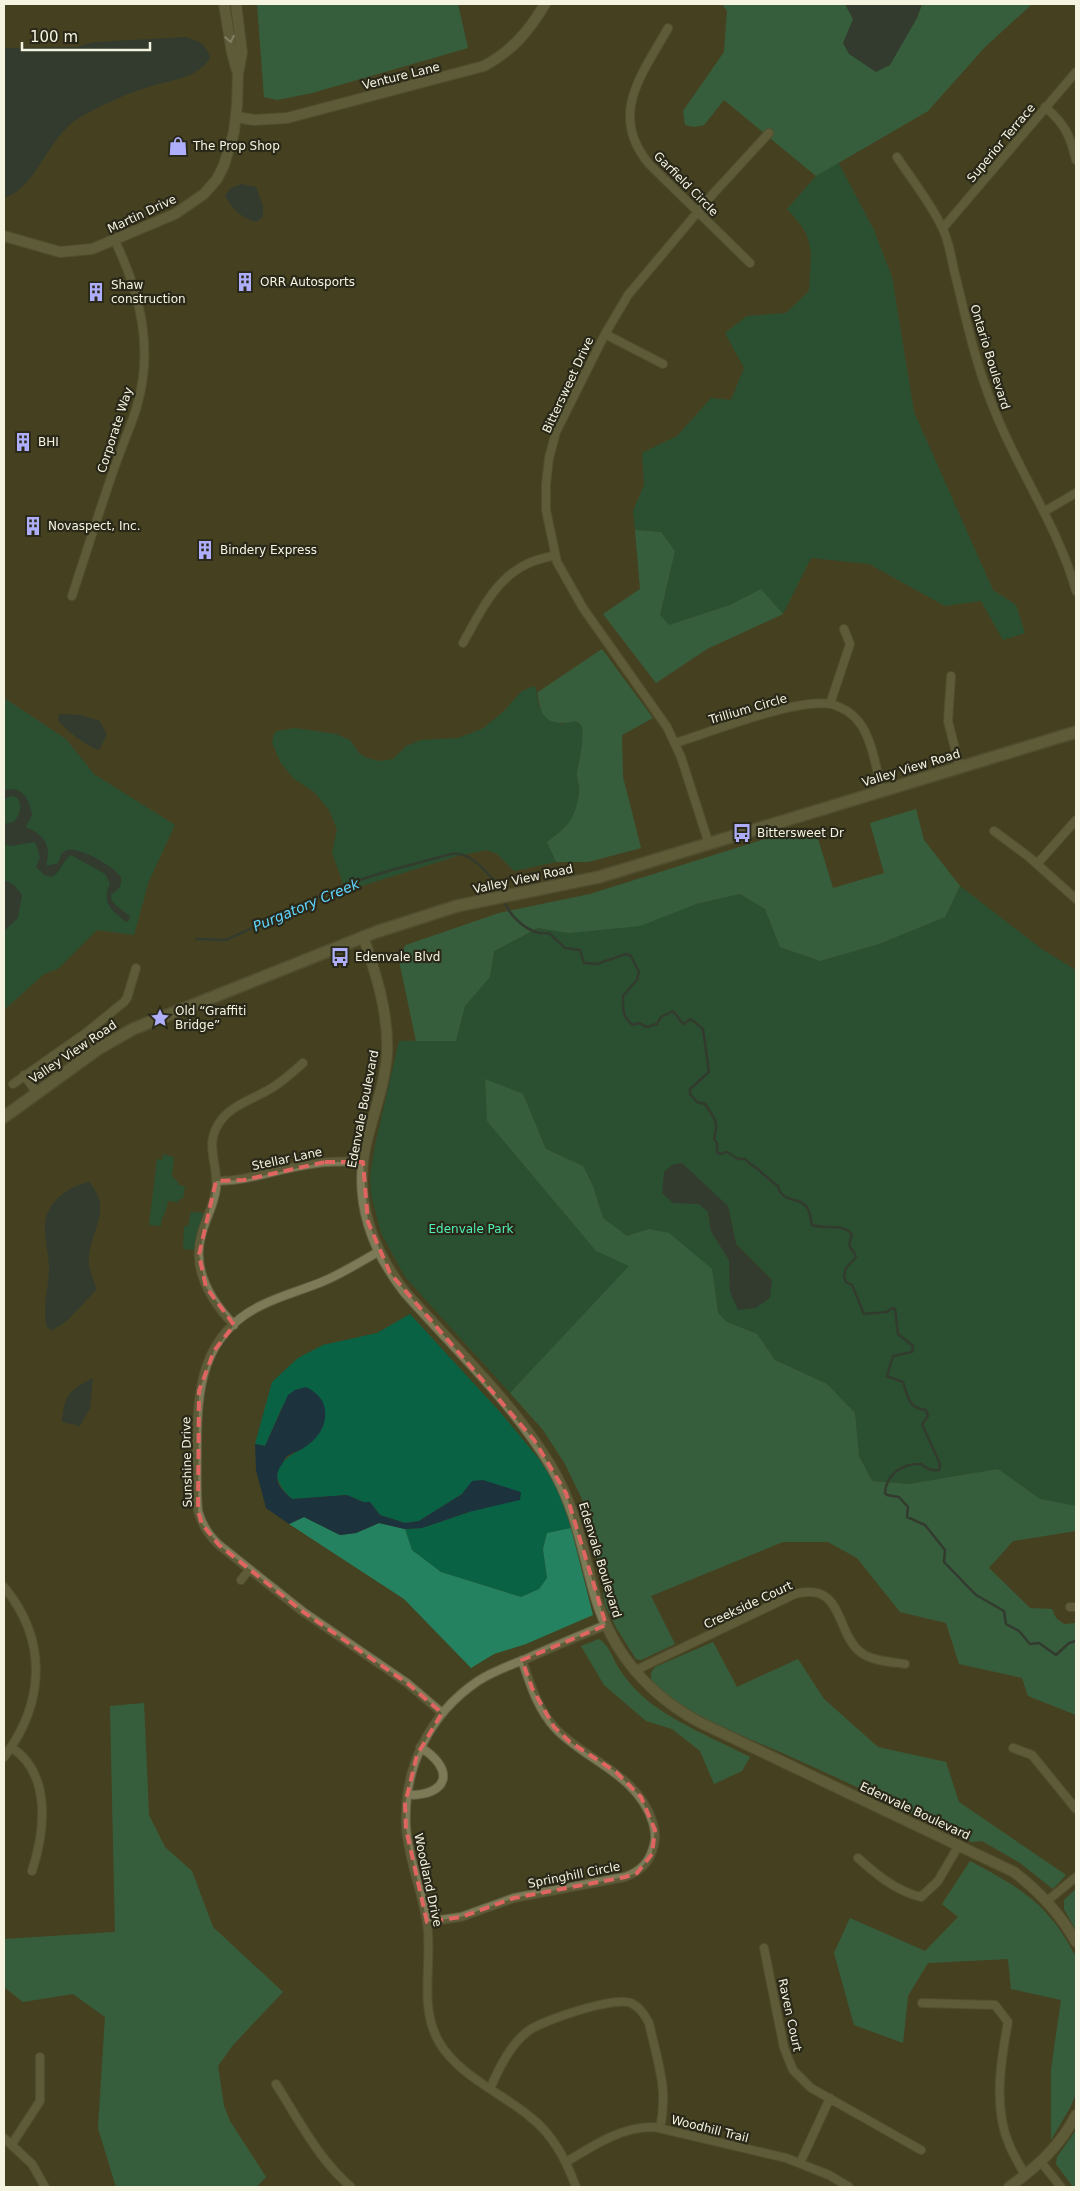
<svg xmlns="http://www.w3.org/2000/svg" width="1080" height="2191" font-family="'DejaVu Sans',sans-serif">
<rect width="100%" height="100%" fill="#454221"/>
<path fill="#0a6245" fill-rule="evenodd" d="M838 162 874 230 892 277 914 412 993 590 1016 605 1025 633 1003 640 981 601 945 606 869 564 811 558 783 614 761 589 730 605 669 625 660 616 675 551 661 532 635 530 633 511 644 485 642 453 677 436 711 398 731 400 744 368 725 333 747 316 786 313 809 291C811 251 817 240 787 209L816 176Z
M534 686C538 692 537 695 538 702 540 714 551 718 560 724L575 721 582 726C584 743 580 756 577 772 576 779 580 785 579 792 577 818 568 827 547 842L556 862 514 871 497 854 487 850 457 856 346 891 332 853 337 829 329 810 314 792 293 778 281 763 272 743 274 734 277 731 295 728 336 734 350 740 359 753 367 758 379 761 393 759 406 746 421 740 458 738 482 729 503 712 522 691Z
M4 698 66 739 94 774 175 825 149 881 134 935 97 930 58 969 44 974 4 1010Z
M960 886 1043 950 1076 970V1506L1040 1499 998 1469 909 1484 872 1481 859 1456 855 1413 827 1384 775 1360 757 1334 727 1322 718 1313 712 1269 649 1229 627 1236 603 1218 593 1186 583 1166 546 1149 523 1094 485 1080 487 1121 596 1251 630 1266 510 1393 405 1277 381 1233 371 1195 370 1176 375 1145 399 1041 456 1040 465 1006 490 977 494 951 538 928 570 933 740 894 765 909 780 947 820 961 879 944 945 917ZM711 1192 728 1206 736 1244 772 1280 730 1292 729 1260 711 1231 708 1212 699 1204Z
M163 1154 173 1157 174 1159 172 1176 178 1182V1185L185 1186 183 1199H179V1202L168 1201C167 1211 161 1217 161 1226L149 1225 157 1159 162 1160Z
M191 1212 204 1213 197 1233 195 1250 183 1249 184 1226H188Z
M410 1314 501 1413 539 1459 558 1489 571 1528 547 1533 543 1549 547 1578 539 1589 521 1597 441 1572 412 1550 405 1529 422 1528 469 1512 473 1481 462 1494 419 1521 405 1523 380 1515 370 1502H363L347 1495 292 1499C268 1477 274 1463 302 1449L283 1405 265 1446 255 1444 272 1382 298 1358 323 1345 377 1333Z"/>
<path fill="#248260" d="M257 4H458L468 48 312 93 277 100 264 97Z
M722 4H845L853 19 917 18 922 4H1032L985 47 928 111 816 176 724 100 704 125 694 127 685 125 683 111 724 52 727 11Z
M635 530 661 532 675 551 660 615 669 625 730 605 761 589 783 614 707 649 656 683 603 614 640 589Z
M602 649 653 718 622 735 623 777 641 848 588 862H556L547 842C568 827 576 818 579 792 580 785 576 779 577 772 580 756 584 743 582 726L576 721C550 727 539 719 538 692Z
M916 809 924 840 960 886 945 917 879 944 820 961 780 947 765 909 740 894 696 904 640 926 569 933 538 928 494 951 490 977 465 1006 456 1041H416L398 956 406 945 499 913 590 894 797 829 818 839 833 888 884 873 870 823Z
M485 1079 523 1094 546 1149 583 1166 593 1186 603 1218 627 1236 649 1229 669 1233 712 1269 718 1313 727 1322 757 1334 775 1360 827 1384 855 1413 859 1456 872 1481 909 1484 998 1469 1040 1499 1076 1506V1531L1013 1541 989 1568 1030 1608 1052 1609 1056 1618 1064 1624 1076 1623V1715L1028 1696 1022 1678 959 1664 946 1623 900 1612 857 1558 828 1542H783L651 1596 675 1644 641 1660 636 1659 617 1629 605 1605 593 1532 582 1499 565 1464 543 1430 510 1393 629 1266 596 1251 487 1121Z
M304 1517 340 1535 356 1533 379 1523 405 1529 412 1550 441 1572 521 1597 539 1589 547 1578 543 1549 547 1533 571 1528 593 1615 526 1644 494 1654 471 1668 404 1599 289 1524Z
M599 1639C609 1645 612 1657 618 1667 626 1680 637 1692 648 1701 677 1724 717 1740 750 1757L742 1771 714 1784 700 1751 672 1729 646 1721 604 1685 581 1646Z
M713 1642 737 1687 798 1659 824 1699 878 1747 946 1762 959 1802 1066 1875 1053 1889 1020 1863 982 1841 971 1842C913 1814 856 1786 798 1760 753 1739 684 1716 651 1680V1673L655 1667Z
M144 1703 149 1815 165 1847 192 1871 213 1927 283 1992 233 2045 218 2066 224 2106 230 2121 266 2177 256 2187H116L98 2128 105 2017 73 1994 23 2002 4 1987V1939L115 1932 110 1706Z
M970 1861C1022 1889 1048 1903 1076 1957V2093L1071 2106 1051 2140V2070L1061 2000 1011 1989 1008 1959 928 1963 908 1996 903 2043 854 2025 834 1953 850 1918 925 1951 958 1917 942 1904Z
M1076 1889V1930L1064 1909V1900Z
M1076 2130V2184L1073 2187 1056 2164 1057 2157Z"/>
<path fill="#1c333d" d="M845 4H922L917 18 890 65 876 72 849 54 843 43 853 19Z
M186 37C198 41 208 44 210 59 193 80 173 79 149 87 125 94 100 106 79 118 48 136 37 188 4 198V48L77 47 94 42Z
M241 184 256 187 263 206V217L256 222C240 217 232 209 225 195L231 188Z
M59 714 81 715 100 721 107 735 99 750C90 749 61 727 58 719Z
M15 789C27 794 30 803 32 815L26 827C38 832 48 839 48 854 48 859 46 861 47 866L58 863C60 858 61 852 67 850 77 846 114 866 120 876 122 879 121 883 120 887L111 895C111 905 123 910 130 916L129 921 126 922C111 909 101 904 110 883L105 874 71 855C62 861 62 871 52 877L44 875 36 867 40 857 35 842 11 846 4 844V824L14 822C20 813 24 806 16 797L12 796 4 799V790Z
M4 880 14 885 22 895 18 918 4 931Z
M682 1163 728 1206 736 1244 772 1280 770 1298 756 1308 738 1310 730 1292 729 1260 711 1231 708 1212 699 1204 673 1203 662 1193 664 1172 672 1165Z
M89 1182C113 1209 92 1227 89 1256 87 1269 95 1278 96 1290L67 1321 53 1330 47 1328C42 1308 48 1290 49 1270 49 1244 36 1221 56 1200 66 1190 75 1185 89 1182Z
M93 1378 90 1408 80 1426 62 1422C64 1395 69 1390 93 1378Z
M306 1387C315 1391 324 1399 325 1410 327 1428 315 1442 300 1450 296 1452 289 1454 286 1457 284 1460 282 1465 280 1467 272 1482 282 1490 292 1499L347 1495 363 1502H370L380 1515 405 1523 419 1521 462 1494 472 1481 483 1480 521 1492 520 1500 469 1512 422 1528 405 1529 379 1523 356 1533 340 1535 304 1517 289 1524 266 1508 256 1470 255 1444 265 1446 288 1395 295 1390Z"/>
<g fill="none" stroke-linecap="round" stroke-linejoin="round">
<path stroke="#1c333d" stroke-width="2.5" d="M505 903C512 919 531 936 549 933L565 948 580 950 584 963 597 964 626 954 631 956 639 972 637 980 623 996C623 1008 622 1018 633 1025L638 1023 647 1027 657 1024 661 1017 673 1011 683 1024 691 1019 703 1029 709 1072 690 1089V1094L697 1102 705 1104C715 1119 719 1121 714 1139L717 1143V1152L720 1154 727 1152 738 1159H745C750 1165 755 1166 760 1171 766 1177 771 1181 778 1186 782 1204 801 1196 808 1209 810 1213 811 1220 812 1225 824 1230 844 1222 852 1235 846 1251 852 1245 856 1257L846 1268 844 1276 846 1282 852 1285 864 1314 887 1312 892 1308 895 1309 898 1334 913 1346 912 1352 893 1356 887 1376 903 1382C908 1397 908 1408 926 1410L928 1416 922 1424 940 1464 939 1470C931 1471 927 1469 921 1464 903 1463 886 1474 885 1493L887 1495 899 1497 908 1507 907 1517 925 1525 945 1550 944 1562 976 1595 1004 1611 1006 1624 1019 1631 1030 1644 1039 1643 1056 1655 1069 1643 1076 1641
M196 939 226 940 344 885 388 871 451 854C471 852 482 868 495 881"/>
<g stroke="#605d40" stroke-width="10">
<path id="minor" d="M668 28C642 75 608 114 649 164L750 263
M1045 107C1065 124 1070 135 1076 160
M897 157C912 180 930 202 942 227 950 242 952 265 957 282 967 324 977 368 994 409 1018 471 1058 526 1076 591
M943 228 1076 72
M605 334 663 364
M1045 511 1076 493
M72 596C86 553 100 509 115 466 122 446 131 426 137 406 154 348 140 293 115 241
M463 643C480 613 495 578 529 563 537 559 546 558 555 555
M951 676 948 721 960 768
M830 704 850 644 844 629
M675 743C711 732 796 698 831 704 842 707 852 713 859 722 872 738 877 772 882 791
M994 831 1029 857 1076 899
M709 844 681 757 667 727 583 608 557 562 546 510V484L549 458 556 432 605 334 628 295 712 195 769 133
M1037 864 1076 820
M98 1049 87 1032 124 1002 127 998 136 968
M24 1075 37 1093
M13 1084 87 1032
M216 1181C248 1181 273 1170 305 1165 324 1161 343 1161 363 1162
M378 1252C360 1262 343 1273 324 1281 303 1290 281 1295 260 1306 202 1335 197 1388 197 1446 197 1467 196 1489 198 1511 202 1525 208 1535 219 1545L302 1611 407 1683 442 1713
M234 1325C211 1301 192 1270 201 1236 205 1220 214 1205 216 1189 219 1162 202 1144 222 1119 233 1105 255 1098 270 1089 282 1082 293 1072 303 1063
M241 1580 249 1570
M4 1587C48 1640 45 1703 4 1757
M1070 1607H1076
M634 1671 795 1594C846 1581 834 1635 863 1654 874 1661 892 1662 905 1664
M11 1747C52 1774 45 1831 32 1871
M1013 1748 1032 1755 1076 1809
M407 1795C449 1796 456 1769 420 1747
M858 1858C877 1875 896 1891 921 1897L938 1881 959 1845
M1047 1901 1076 1877
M427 1922 461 1917 514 1898 625 1877C641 1871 650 1862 654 1845 656 1838 655 1830 653 1823 638 1774 588 1762 556 1729 538 1710 530 1684 522 1660
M764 1948 784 2048 793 2070 811 2088 921 2150
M922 2003 995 2005 1008 2022C1001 2059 993 2108 1009 2144 1013 2155 1020 2165 1025 2175
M276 2084C298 2119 319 2160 351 2187
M490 2089C499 2068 510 2045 528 2031 543 2020 615 1996 631 2003 640 2007 645 2015 649 2023 657 2060 669 2089 660 2128
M4 2138 32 2164 45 2187
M12 2144 40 2101V2057
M566 2162C595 2145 620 2127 654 2127L786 2158 829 2175 849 2187
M1041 2162 1061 2187
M800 2163 830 2098
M576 2187C566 2160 553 2134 529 2116 500 2092 459 2076 439 2042 418 2005 433 1962 427 1923 422 1891 408 1859 406 1827 403 1768 429 1714 478 1681 492 1672 510 1665 526 1659 552 1647 579 1636 606 1625"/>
</g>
<g stroke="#605d40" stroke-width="12">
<path id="tertiary" d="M224 4 232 53 237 71
M237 117 254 120 287 118 484 66C512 51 529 31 545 4
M4 236 60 252 92 249 175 214 204 194 217 179 224 165 234 132 237 105 238 73 242 53 236 4
M363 936C376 974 389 1014 387 1054 385 1083 374 1112 367 1140 353 1197 370 1247 405 1292 453 1346 514 1404 551 1466 577 1510 582 1550 596 1598 613 1653 649 1695 699 1722L1014 1872C1040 1892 1060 1913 1076 1942
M1009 2187C1037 2167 1061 2145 1076 2115"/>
</g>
<g stroke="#605d40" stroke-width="14">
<path id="secondary" d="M4 1117 98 1049 133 1029 376 932 457 906 599 877 1076 732"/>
</g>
<use href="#minor" stroke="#7c7a57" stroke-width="8"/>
<use href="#tertiary" stroke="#7c7a57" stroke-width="10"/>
<use href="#secondary" stroke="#7c7a57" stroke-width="11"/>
</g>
<defs><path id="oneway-chevron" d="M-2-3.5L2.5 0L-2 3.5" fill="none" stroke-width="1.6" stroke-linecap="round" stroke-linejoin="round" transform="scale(1.25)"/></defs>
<use stroke="#cbc9b1" href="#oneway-chevron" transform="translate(230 39) rotate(80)"/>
<path d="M0 0H1080V2191H0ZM325 1162H363L368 1222 390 1273 534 1440 566 1493 606 1625 522 1660 532 1688 554 1727 570 1742 616 1772 641 1797 655 1830 652 1854 637 1873 625 1877 514 1898 461 1917 427 1922 406 1829 405 1804 417 1755 442 1713 407 1683 302 1611 219 1545 202 1524 198 1511 199 1391 214 1351 234 1325 206 1287 199 1255 216 1181 244 1180Z" fill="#454221" fill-opacity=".55" fill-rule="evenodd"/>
<path fill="none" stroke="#df6560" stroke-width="4" stroke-dasharray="10 6" stroke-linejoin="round" d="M325 1162H363L368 1222 390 1273 534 1440 566 1493 606 1625 522 1660 532 1688 554 1727 570 1742 616 1772 641 1797 655 1830 652 1854 637 1873 625 1877 514 1898 461 1917 427 1922 406 1829 405 1804 417 1755 442 1713 407 1683 302 1611 219 1545 202 1524 198 1511 199 1391 214 1351 234 1325 206 1287 199 1255 216 1181 244 1180Z"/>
<defs>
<g id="shop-bare" transform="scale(1.5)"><path d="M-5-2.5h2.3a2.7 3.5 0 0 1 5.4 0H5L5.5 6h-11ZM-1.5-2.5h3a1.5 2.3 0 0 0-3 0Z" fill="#afaefa" stroke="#292819" stroke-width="2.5" paint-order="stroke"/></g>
<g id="building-bare" transform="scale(1.5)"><path d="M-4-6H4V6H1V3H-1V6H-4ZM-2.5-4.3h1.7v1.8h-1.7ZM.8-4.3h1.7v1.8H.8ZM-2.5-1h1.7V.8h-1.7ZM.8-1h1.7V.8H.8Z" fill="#afaefa" stroke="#292819" stroke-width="2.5" paint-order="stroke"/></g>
<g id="bus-bare" transform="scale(1.5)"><path d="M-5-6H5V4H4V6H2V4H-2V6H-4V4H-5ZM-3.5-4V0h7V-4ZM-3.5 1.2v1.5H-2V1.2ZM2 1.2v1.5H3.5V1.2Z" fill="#afaefa" stroke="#292819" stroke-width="2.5" paint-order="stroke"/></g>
<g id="sight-bare" transform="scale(1.5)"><path d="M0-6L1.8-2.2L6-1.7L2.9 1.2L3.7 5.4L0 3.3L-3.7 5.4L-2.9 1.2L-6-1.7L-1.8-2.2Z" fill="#afaefa" stroke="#292819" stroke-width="2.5" paint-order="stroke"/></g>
</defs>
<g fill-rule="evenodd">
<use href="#shop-bare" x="178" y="146"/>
<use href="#building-bare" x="245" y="282"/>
<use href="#building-bare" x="96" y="292"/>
<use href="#building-bare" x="23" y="442"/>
<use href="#building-bare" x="33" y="526"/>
<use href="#building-bare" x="205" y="550"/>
<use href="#bus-bare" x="742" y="833"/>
<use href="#bus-bare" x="340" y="957"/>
<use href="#sight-bare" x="160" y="1018"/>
</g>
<g text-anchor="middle" stroke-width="4.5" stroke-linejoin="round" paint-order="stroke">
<g font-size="12" fill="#f5f4e1" stroke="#292819">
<text transform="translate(401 76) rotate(-14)" y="4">Venture Lane</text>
<text transform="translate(1001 143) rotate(-50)" y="4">Superior Terrace</text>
<text transform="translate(686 184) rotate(45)" y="4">Garfield Circle</text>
<text transform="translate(142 214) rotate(-25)" y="4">Martin Drive</text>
<text transform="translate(990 357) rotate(73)" y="4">Ontario Boulevard</text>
<text transform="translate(568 385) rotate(-65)" y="4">Bittersweet Drive</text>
<text transform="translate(115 430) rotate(-72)" y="4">Corporate Way</text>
<text transform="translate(748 709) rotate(-16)" y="4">Trillium Circle</text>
<text transform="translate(911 768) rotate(-17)" y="4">Valley View Road</text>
<text transform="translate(523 879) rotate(-12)" y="4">Valley View Road</text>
<text transform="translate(73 1052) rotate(-34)" y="4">Valley View Road</text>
<text transform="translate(363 1109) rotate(-79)" y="4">Edenvale Boulevard</text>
<text transform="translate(287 1159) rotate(-12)" y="4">Stellar Lane</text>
<text transform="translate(187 1462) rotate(-91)" y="4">Sunshine Drive</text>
<text transform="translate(600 1560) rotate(73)" y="4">Edenvale Boulevard</text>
<text transform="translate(748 1605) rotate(-25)" y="4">Creekside Court</text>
<text transform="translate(915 1811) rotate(25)" y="4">Edenvale Boulevard</text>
<text transform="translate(574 1875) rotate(-11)" y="4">Springhill Circle</text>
<text transform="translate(428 1880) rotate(78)" y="4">Woodland Drive</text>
<text transform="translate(790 2015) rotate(78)" y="4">Raven Court</text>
<text transform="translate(710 2129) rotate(14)" y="4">Woodhill Trail</text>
</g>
<g font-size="12" fill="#f5f4e1" stroke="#292819" text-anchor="start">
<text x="193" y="150">The Prop Shop</text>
<text x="260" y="286">ORR Autosports</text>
<text x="111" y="289">Shaw<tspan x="111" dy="14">construction</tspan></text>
<text x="38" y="446">BHI</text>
<text x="48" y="530">Novaspect, Inc.</text>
<text x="220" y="554">Bindery Express</text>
<text x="757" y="837">Bittersweet Dr</text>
<text x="355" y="961">Edenvale Blvd</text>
<text x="175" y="1015">Old “Graffiti<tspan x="175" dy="14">Bridge”</tspan></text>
</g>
<g font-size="12" fill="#4ef2b6" stroke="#292819">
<text x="471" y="1233">Edenvale Park</text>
</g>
<g font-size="14" font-style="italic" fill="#60d6ff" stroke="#292819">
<text transform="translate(306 905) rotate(-23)" y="5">Purgatory Creek</text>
</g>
</g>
<rect width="1080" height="2191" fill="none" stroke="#f5f4e1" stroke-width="10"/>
<path d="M22 42v8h128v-8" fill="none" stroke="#f5f4e1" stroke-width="2.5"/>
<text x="30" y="42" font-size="15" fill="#f5f4e1" stroke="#292819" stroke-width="4" paint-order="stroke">100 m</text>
</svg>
